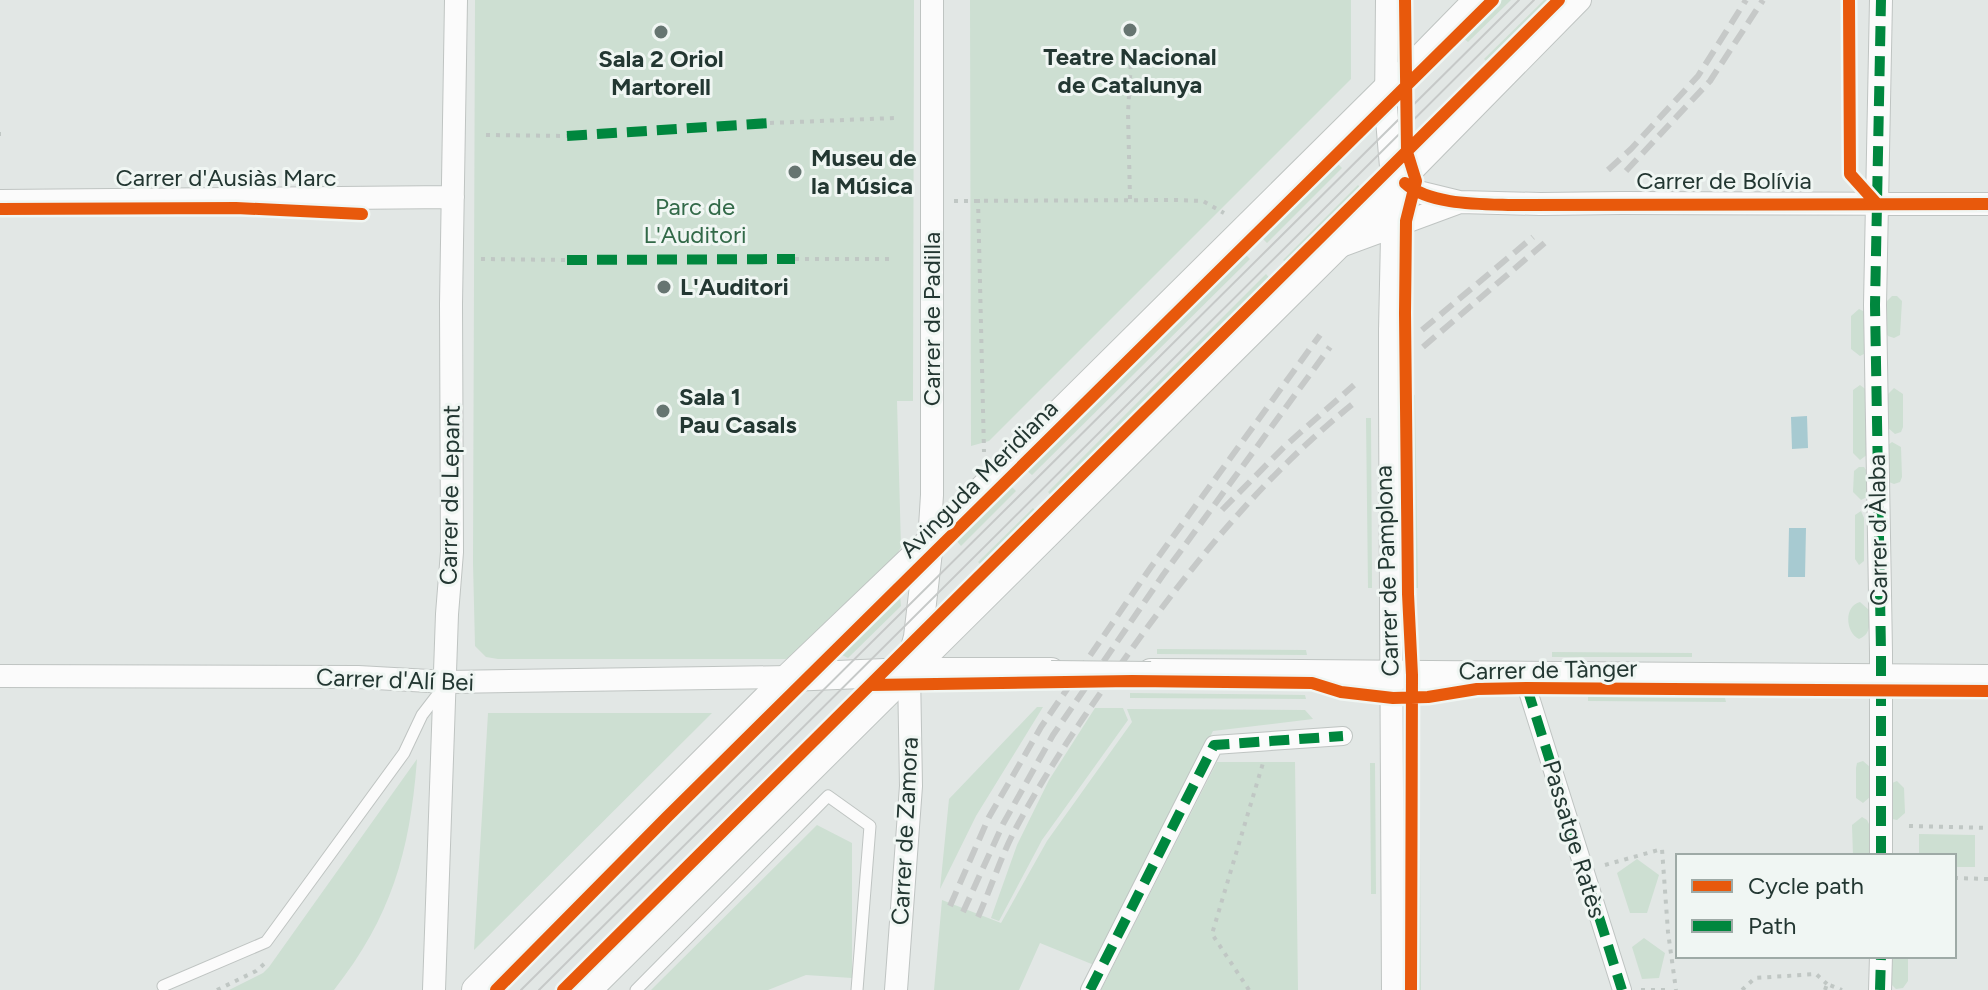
<svg xmlns="http://www.w3.org/2000/svg" width="1988" height="990" font-family="Figtree,sans-serif">
<rect width="100%" height="100%" fill="#e2e7e5"/>
<path fill="#cddfd2" d="M475 0H914L913 401H897L901 547 895 558 800 652 786 659H498L486 657 475 646 473 563Z
M970 0H1351V79L989 441 971 446Z
M1499 0H1511L1468 42 1462 37Z
M1544 0H1556L1490 65 1484 59Z
M1336 162 1342 168 1267 243 1261 237Z
M1358 185 1364 191 1289 265 1283 260Z
M1244 253 1250 259 1032 475 1026 470Z
M1266 274 1272 281 1054 499 1048 492Z
M1892 296H1897L1902 301 1900 335 1894 338 1888 336 1885 331 1886 302Z
M1859 309 1865 312 1866 353 1860 356 1851 349V316Z
M1860 385 1868 391V454L1860 460 1853 453V390Z
M1894 388 1903 394V427L1901 432 1895 434 1887 427V395Z
M1411 394 1415 395 1418 588H1413Z
M1366 418H1371L1372 588H1368Z
M1892 442 1901 447 1902 477 1900 482 1894 484 1889 482 1888 445Z
M1859 467H1864L1868 473 1867 497 1861 500 1853 492 1854 471Z
M1010 485 1016 491 961 546 956 540Z
M1033 508 1038 513 984 568 978 562Z
M1861 511 1864 518V561L1859 565 1855 559V515Z
M900 595 901 606 848 658 840 654Z
M1860 602 1869 610C1869 623 1872 634 1859 639 1845 632 1844 606 1860 602Z
M1157 649 1306 650 1307 655 1157 654Z
M1552 652 1692 653V657H1552Z
M1130 693 1305 695 1306 699 1130 698Z
M1588 697 1725 698 1726 702 1588 701Z
M1037 707H1043L976 816 940 889 949 799Z
M1095 708H1123L1128 720 1042 840 999 921 991 918 1017 845 1049 780Z
M1127 709 1305 710 1313 719 1213 731 1094 965 1040 943 1019 990H934L942 900 1001 923 1047 841 1132 722Z
M488 713H712L474 950Z
M417 759C410 851 392 916 334 990H229L263 973 269 967Z
M1863 761 1870 767V797L1863 803 1856 798V768L1857 763Z
M1217 762H1295L1298 990H1101Z
M1370 763H1375L1376 894H1371Z
M1897 781 1904 788 1905 813 1897 820 1892 819V783Z
M1862 817 1867 820 1870 826V856H1853L1852 825Z
M817 825 852 843V978L806 975 768 990H651Z
M1919 834 1975 835V867H1954V856H1919Z
M1416 851H1420L1421 990H1417Z
M1637 859 1659 875 1647 913H1630L1617 873Z
M1644 938 1665 953 1659 978 1642 979 1632 947Z
M1889 956H1908V981L1903 988 1896 989 1889 982Z"/>
<path fill="#a7cad1" d="M1807 416 1808 448 1792 449 1791 417Z
M1789 528H1806L1805 577H1788Z"/>
<g fill="none" stroke-linecap="round" stroke-linejoin="round">
<g stroke="#bfc4c2" stroke-width="13">
<path id="service" d="M163 986 266 942 404 753 422 715 442 689
M636 990 828 796 870 826 857 990"/>
</g>
<g stroke="#bfc4c2" stroke-width="20">
<path id="pedestrian" d="M1527 688 1622 990
M1090 990 1214 745 1343 736"/>
</g>
<g stroke="#bfc4c2" stroke-width="24">
<path id="minor" d="M1387 0 1386 108 1393 190 1390 331
M1386 90 1474 0
M1396 171 1414 191 1459 202
M1402 181 1580 0
M0 201 453 197
M1621 203 1988 204
M1338 247 1460 202 1541 204
M1390 396 1393 990
M929 543 932 495V0
M0 676 358 677 447 682 789 677
M1881 856V652L1875 305 1881 0
M434 990 447 614 452 552 451 304 456 0
M896 990 911 786 909 672
M1880 990 1881 956"/>
</g>
<g stroke="#bfc4c2" stroke-width="30">
<path id="tertiary" d="M909 671 918 637 929 543
M1151 673 1988 679
M789 677 909 672H1051
M476 990 789 677 929 543 1386 90
M587 990 1402 181"/>
</g>
<path stroke="#c0c7c4" stroke-width="4" stroke-dasharray="4 6" stroke-linecap="butt" d="M770 123 894 118
M0 134H1
M486 135 567 136
M978 199 984 452
M1130 199 1128 113 1131 61
M954 201 1175 200 1203 201 1224 213
M481 259 567 260
M795 259H894
M1909 826 1988 828
M1605 865 1662 849 1668 932 1676 990
M1954 878 1988 879
M217 990 256 971 264 964
M1249 990 1212 934 1263 763
M1641 990H1667
M1742 990 1755 978 1816 974 1827 984
M1825 990 1827 984 1842 990"/>
<use href="#service" stroke="#fbfbfb" stroke-width="11"/>
<use href="#pedestrian" stroke="#fbfbfb" stroke-width="18"/>
<use href="#minor" stroke="#fbfbfb" stroke-width="22"/>
<use href="#tertiary" stroke="#fbfbfb" stroke-width="28"/>
<path stroke="#c6c9c8" stroke-width="2" d="M521 990 1519 0
M539 990 1534 0"/>
<path stroke="#c6c9c8" stroke-width="6" stroke-dasharray="16 8" stroke-linecap="butt" d="M1608 170 1631 149 1698 76 1746 0
M1626 171 1710 81 1763 0
M1422 330 1533 237
M1423 347 1548 240
M1222 510 1285 446 1354 385
M950 906 989 817 1041 727 1151 567 1320 335
M963 912 1003 824 1053 735 1163 575 1330 347
M978 917C991 888 1001 856 1016 828 1047 770 1083 717 1121 664 1188 569 1263 476 1354 403"/>
<g stroke="#bfc4c2" stroke-width="24" stroke-linecap="butt">
<path id="minor-bridge" d="M1541 204 1621 203
M1390 396V331
M1051 672 1151 673"/>
</g>
<use href="#minor-bridge" stroke="#fbfbfb" stroke-width="22"/>
<path stroke="#00873e" stroke-width="10" stroke-dasharray="20 10" stroke-linecap="butt" d="M567 136 770 123
M567 260 795 259
M1527 688 1622 990
M1881 856V652L1875 305 1881 0
M1090 990 1214 745 1343 736
M1880 990 1881 956"/>
<g stroke="#f0f6f3" stroke-width="17">
<path id="cycleway" d="M1405 0 1407 152 1416 181 1406 221 1405 313 1408 594 1412 675 1411 990
M1849 0 1850 174 1877 204
M1405 183C1429 205 1480 204 1512 205L1988 204
M0 209 236 208 362 214
M870 685 1132 681 1312 683 1341 692 1393 698 1428 697 1477 689 1527 688 1988 691
M496 990 667 817 1493 0
M563 990 1559 0"/>
</g>
<use href="#cycleway" stroke="#e8590c" stroke-width="12"/>
</g>
<g fill="#667571" stroke="#f0f6f3" stroke-width="3">
<circle cx="1130" cy="30" r="8"/>
<circle cx="661" cy="32" r="8"/>
<circle cx="795" cy="172" r="8"/>
<circle cx="664" cy="287" r="8"/>
<circle cx="663" cy="411" r="8"/>
</g>
<g text-anchor="middle" stroke-width="6" stroke-linejoin="round" paint-order="stroke">
<g font-size="24" font-weight="bold" fill="#233732" stroke="#f0f6f3" text-anchor="start">
<text x="1130" y="65" text-anchor="middle">Teatre Nacional<tspan x="1130" dy="28">de Catalunya</tspan></text>
<text x="661" y="67" text-anchor="middle">Sala 2 Oriol<tspan x="661" dy="28">Martorell</tspan></text>
<text x="811" y="166">Museu de<tspan x="811" dy="28">la Música</tspan></text>
<text x="680" y="295">L'Auditori</text>
<text x="679" y="405">Sala 1<tspan x="679" dy="28">Pau Casals</tspan></text>
</g>
<g font-size="24" fill="#233732" stroke="#f0f6f3">
<text x="226" y="186">Carrer d'Ausiàs Marc</text>
<text x="1724" y="189">Carrer de Bolívia</text>
<text transform="translate(932 319) rotate(-90)" y="8">Carrer de Padilla</text>
<text transform="translate(979 479) rotate(-45)" y="8">Avinguda Meridiana</text>
<text transform="translate(450 495) rotate(-89)" y="8">Carrer de Lepant</text>
<text transform="translate(1878 530) rotate(-91)" y="8">Carrer d'Àlaba</text>
<text transform="translate(1387 571) rotate(-92)" y="8">Carrer de Pamplona</text>
<text transform="translate(1548 670) rotate(-1)" y="8">Carrer de Tànger</text>
<text transform="translate(395 680) rotate(2)" y="8">Carrer d'Alí Bei</text>
<text transform="translate(905 831) rotate(-87)" y="8">Carrer de Zamora</text>
<text transform="translate(1574 839) rotate(73)" y="8">Passatge Ratès</text>
</g>
<g font-size="24" fill="#326948" stroke="#f0f6f3">
<text x="695" y="215">Parc de<tspan x="695" dy="28">L'Auditori</tspan></text>
</g>
</g>
<rect x="1676" y="854" width="280" height="104" fill="#f0f6f3" stroke="#9eaaa6" stroke-width="2"/>
<rect x="1692" y="880" width="40" height="12" fill="#e8590c" stroke="#9eaaa6" stroke-width="2"/>
<text x="1748" y="894" font-size="24" fill="#233732">Cycle path</text>
<rect x="1692" y="920" width="40" height="12" fill="#00873e" stroke="#9eaaa6" stroke-width="2"/>
<text x="1748" y="934" font-size="24" fill="#233732">Path</text>
</svg>
